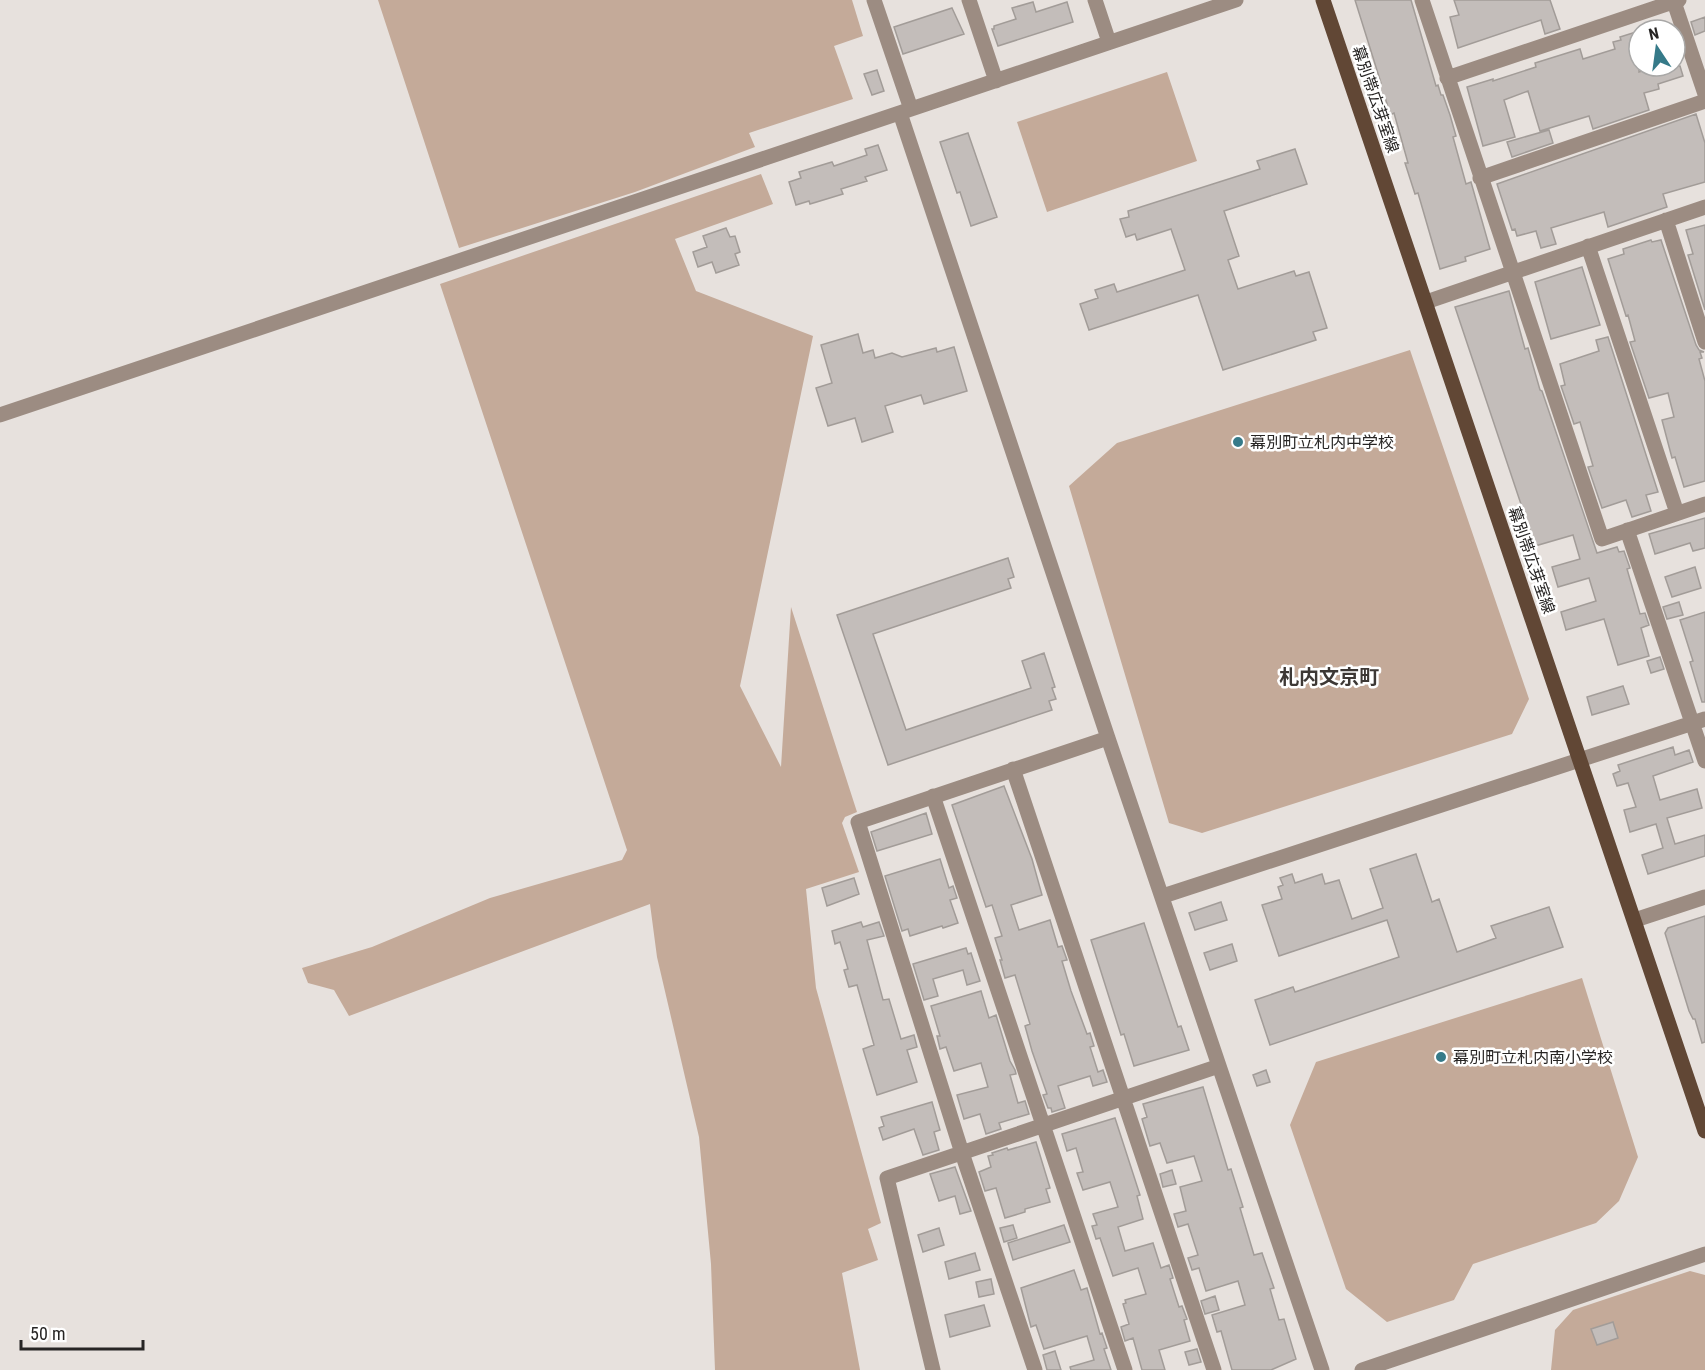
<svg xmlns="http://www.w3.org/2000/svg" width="1705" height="1370" font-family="'Roboto Condensed','Noto Sans JP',sans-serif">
<rect width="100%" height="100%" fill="#e7e1dd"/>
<path fill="#c4aa99" d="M378 0H852L863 36 834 46 853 99 749 133 755 147 635 192 459 248Z
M1167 72 1197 161 1047 212 1017 122Z
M761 174 773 204 675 239 696 291 813 336 740 686 781 767 791 607 857 812 845 817 842 823 859 872 806 889 816 988 881 1223 868 1229 878 1260 842 1273 860 1370H715L711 1264 699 1137 657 957 650 904 349 1016 334 990 308 983 302 968 372 947 490 898 622 860 627 850 440 284Z
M1410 350 1529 699 1512 734 1202 833 1169 823 1069 486 1117 443Z
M1582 978 1638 1157 1619 1201 1596 1223 1473 1264 1454 1300 1387 1322 1346 1289 1290 1125 1316 1062Z
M1690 1271 1705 1275V1370H1551L1555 1330 1573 1310Z"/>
<path fill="#c3bdba" stroke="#a29c98" stroke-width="1.5" d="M1355 0H1411L1436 86 1438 85 1441 95H1443L1450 115 1456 136 1453 137 1466 184 1471 182 1490 249 1465 257 1466 261 1440 269 1418 193 1415 194 1405 163H1408L1394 113 1390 115 1385 97 1381 98 1377 85 1381 83Z
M1454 0H1550L1560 29 1545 34 1541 20 1458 48 1450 17 1459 15Z
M1033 2 1036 12 1067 2 1073 22 998 46 992 29H994V26L1016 19 1012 8Z
M952 8 964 34 903 54 894 27Z
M1705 17V31L1695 35 1691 22Z
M1639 31V72L1659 66H1680L1683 76 1658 84 1659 89 1644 93 1649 110 1593 129 1589 116 1540 131 1528 91 1504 100 1515 137 1483 146 1467 87 1493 79V81L1536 67 1535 63 1580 49 1583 59 1615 49 1613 42 1621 40 1620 37Z
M877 70 884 91 872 95 864 74Z
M1696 114 1705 143V182L1663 194 1667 207 1608 227 1604 212 1551 228 1556 244 1541 248 1536 231 1517 236 1515 229 1512 230 1497 184Z
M1549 130 1553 143 1512 157 1507 142Z
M968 133 997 217 971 226 960 192 957 193 940 142Z
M878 145 887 170 865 177 867 181 841 189 843 194 810 204 809 201 796 205 789 182 801 178 799 172 832 162 834 166 867 155 865 149Z
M1295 149 1307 184 1224 211 1239 256 1228 260 1238 289 1294 271 1296 276 1309 272 1327 328 1313 332 1316 340 1223 370 1198 295 1089 330 1080 304 1098 298 1095 290 1114 284 1117 292 1185 270 1171 229 1137 240 1135 234 1126 237 1120 219 1129 217 1128 211 1260 169 1257 161Z
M1705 225V310L1688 255 1693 254 1686 230Z
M726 228 730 237 735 236 740 252 735 254 739 265 716 273 712 262 698 267 693 252 707 247 703 236Z
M1651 240 1652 242 1661 240 1696 345 1699 350 1704 352H1700L1702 358 1699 359 1705 381V481L1684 487 1675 457 1672 458 1662 420 1674 417 1668 393 1649 398 1630 342 1635 341 1628 315 1626 316 1608 259 1624 254 1623 249Z
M1582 267 1600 325 1551 339 1535 282Z
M1509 291 1525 349 1528 348 1540 390 1542 391 1597 553 1617 547 1619 552 1624 551 1630 568 1627 569 1640 614 1645 613 1649 625 1641 628 1649 656 1618 665 1604 619 1566 630 1561 612 1596 601 1589 578 1558 587 1552 567 1580 559 1573 535 1535 546 1455 307Z
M858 334 863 353 873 350 875 358 892 353 902 357 936 348 937 352 954 347 967 391 924 404 921 395 885 406 893 432 862 442 855 418 828 426 816 388 832 383 821 345Z
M1608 337 1658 492 1646 495 1651 511 1632 517 1626 500 1602 508 1588 467 1593 466 1580 422 1574 424 1561 386 1565 385 1560 364 1599 351 1596 340Z
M1705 518V548L1693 551 1690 543 1655 554 1649 534Z
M1008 558 1014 577 1008 579 1011 588 873 634 906 730 1031 688 1022 661 1044 653 1055 687 1052 688 1056 699 1049 701 1052 710 888 765 837 615Z
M1695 567 1701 588 1672 597 1665 577Z
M1679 602 1683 615 1667 619 1663 607Z
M1705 612V702H1702L1690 662 1693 661 1680 620Z
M1660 657 1664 669 1651 673 1647 661Z
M1623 686 1629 704 1592 715 1587 697Z
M1673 747 1675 755 1689 750 1693 762 1653 776 1660 800 1697 789 1702 808 1667 818 1675 844 1705 835V856L1648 874 1642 855 1663 848 1656 824 1630 832 1624 810 1636 807 1628 783 1617 786 1613 774 1620 771 1618 765Z
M1004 786 1032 859 1042 895 1011 905 1019 930 1050 920 1058 947 1062 946 1067 960 1062 961 1071 991 1087 1034 1090 1033 1094 1046 1090 1047 1098 1072 1103 1070 1107 1082 1093 1086 1090 1076 1058 1086 1065 1108 1052 1112 1051 1108H1048L1043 1095 1047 1094 1032 1051 1025 1026 1030 1024 1015 975 1005 978 1000 960H1002L995 938 1002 936 992 905 986 907 952 805Z
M926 813 932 834 877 851 871 832Z
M1416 854 1432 902 1439 899 1457 952 1496 938 1491 926 1549 907 1563 947 1270 1045 1255 1000 1293 987 1295 992 1399 957 1387 920 1279 956 1262 905 1282 899 1278 887 1283 885 1280 878 1292 874 1295 883 1322 874 1325 884 1339 880 1352 919 1383 908 1370 869Z
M940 859 949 888 953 886 957 898 950 900 958 923 943 928 942 926 910 936 908 929 902 931 885 876Z
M854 878 859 894 827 906 822 888Z
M1221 902 1227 920 1195 930 1189 913Z
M1705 916V1042L1702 1043 1695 1019H1693L1689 1011 1665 933 1668 928Z
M861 922 863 927 879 922 884 936 867 940 883 1000 889 999 901 1039 914 1035 917 1047 907 1050 917 1082 877 1095 863 1049 874 1045 857 985 849 987 844 970 848 969 840 942 835 944 832 931Z
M1144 923 1178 1027 1181 1026 1189 1050 1134 1066 1124 1034 1121 1035 1091 940Z
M1232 944 1237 961 1210 970 1204 953Z
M966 948 968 954 971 953 980 981 967 985 963 970 933 979 938 996 924 1000 913 964Z
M981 991 989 1018 996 1015 1010 1061 1015 1070 1016 1074 1010 1075 1018 1103 1025 1101 1029 1114 999 1123 1001 1129 986 1134 980 1114 964 1119 957 1095 988 1087 981 1063 954 1071 946 1047 940 1049 937 1036H940L931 1006Z
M1266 1070 1270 1082 1257 1086 1253 1075Z
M1203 1087 1228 1170 1231 1169 1243 1207 1240 1208 1254 1255 1262 1253 1274 1288 1270 1289 1279 1320 1284 1319 1296 1359 1271 1370H1232L1221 1331 1217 1332 1212 1315 1245 1305 1238 1281 1206 1291 1199 1268 1192 1270 1188 1258 1198 1255 1188 1224 1178 1227 1174 1214 1186 1211 1180 1187 1202 1181 1194 1156 1167 1163 1160 1143 1150 1146 1142 1119 1147 1117 1143 1104Z
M932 1102 940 1130 934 1132 939 1150 923 1155 914 1129 883 1140 879 1128 884 1126 881 1117Z
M1115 1118 1140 1195 1137 1196 1143 1219 1118 1227 1125 1251 1153 1243 1161 1268 1169 1265 1173 1278 1170 1279 1179 1307 1182 1306 1187 1319 1184 1320 1190 1341 1159 1350 1165 1370H1142L1133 1338 1125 1341 1121 1327 1129 1324 1123 1304 1126 1303 1125 1300 1146 1294 1138 1268 1113 1276 1100 1238 1096 1239 1092 1226 1097 1225 1093 1214 1118 1207 1110 1182 1083 1190 1077 1173 1083 1172 1076 1148 1067 1151 1062 1134Z
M1036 1142 1050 1188 1046 1189 1050 1202 1025 1209V1212L1005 1218 996 1188 985 1191 979 1172 991 1167 988 1156 993 1155 992 1153 1007 1148 1008 1150Z
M955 1167 971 1211 960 1214 955 1196 939 1201 930 1174Z
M1172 1170 1176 1184 1163 1187 1160 1174Z
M1013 1225 1017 1238 1004 1242 1000 1228Z
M1064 1225 1070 1242 1013 1260 1008 1243Z
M939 1228 944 1245 923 1252 918 1235Z
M975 1253 980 1270 949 1279 945 1262Z
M1074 1270 1081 1290 1087 1288 1100 1334 1102 1333 1107 1348 1104 1349 1111 1370H1071L1070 1367 1094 1360 1087 1336 1044 1349 1036 1325 1031 1327 1021 1288Z
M991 1279 994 1294 979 1297 976 1282Z
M1215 1296 1219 1310 1205 1314 1201 1301Z
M984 1305 990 1326 950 1337 945 1315Z
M1613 1322 1618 1338 1597 1345 1591 1329Z
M1197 1349 1201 1362 1189 1365 1185 1352Z
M1055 1351 1061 1370H1047L1043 1355Z"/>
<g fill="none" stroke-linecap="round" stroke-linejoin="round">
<path stroke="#9c8c82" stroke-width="15" d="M874 0 911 109
M969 0 996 81
M1095 0 1109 42
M1422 0 1602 539 1705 504
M1674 2 1705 94
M1447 78 1679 0
M900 113 1108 738 1322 1370
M1480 178 1705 101
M1666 220 1705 342
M1588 246 1677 513
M1426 302 1705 207
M0 415 1236 0
M1627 530 1705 761
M1013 769 1214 1370
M933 796 1125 1370
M1163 896 1705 719
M1635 920 1705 897
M933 1370 887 1178 1219 1066
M1035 1370 962 1153 858 822 1108 738
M1362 1370 1705 1254"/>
<path stroke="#614735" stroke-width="15" d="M1323 0 1705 1131"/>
</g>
<g fill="#367a89" stroke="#fff" stroke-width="2">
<circle cx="1238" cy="442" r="6"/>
<circle cx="1441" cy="1057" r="6"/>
</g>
<g text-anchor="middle" stroke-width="5" stroke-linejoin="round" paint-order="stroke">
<g font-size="16" fill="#272524" stroke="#fff">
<text transform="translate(1376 99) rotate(71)" y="6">幕別帯広芽室線</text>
<text transform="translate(1532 560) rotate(71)" y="6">幕別帯広芽室線</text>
</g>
<g font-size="16" fill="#272524" stroke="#fff" text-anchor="start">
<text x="1250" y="448">幕別町立札内中学校</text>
<text x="1453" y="1063">幕別町立札内南小学校</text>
</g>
<g font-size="20" font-weight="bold" fill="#3d3835" stroke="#fff">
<text x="1329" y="684">札内文京町</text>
</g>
</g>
<g transform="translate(1657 48) rotate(347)"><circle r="28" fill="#ffffff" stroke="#a9a8a7" stroke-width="1.5"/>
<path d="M0-4.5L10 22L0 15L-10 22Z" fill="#367a89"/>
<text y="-9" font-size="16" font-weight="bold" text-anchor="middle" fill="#272524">N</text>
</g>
<path d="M21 1340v9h122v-9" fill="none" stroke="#272524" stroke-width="3"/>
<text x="30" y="1340" font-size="18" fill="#272524" stroke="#ffffff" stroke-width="4.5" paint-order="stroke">50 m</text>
</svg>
